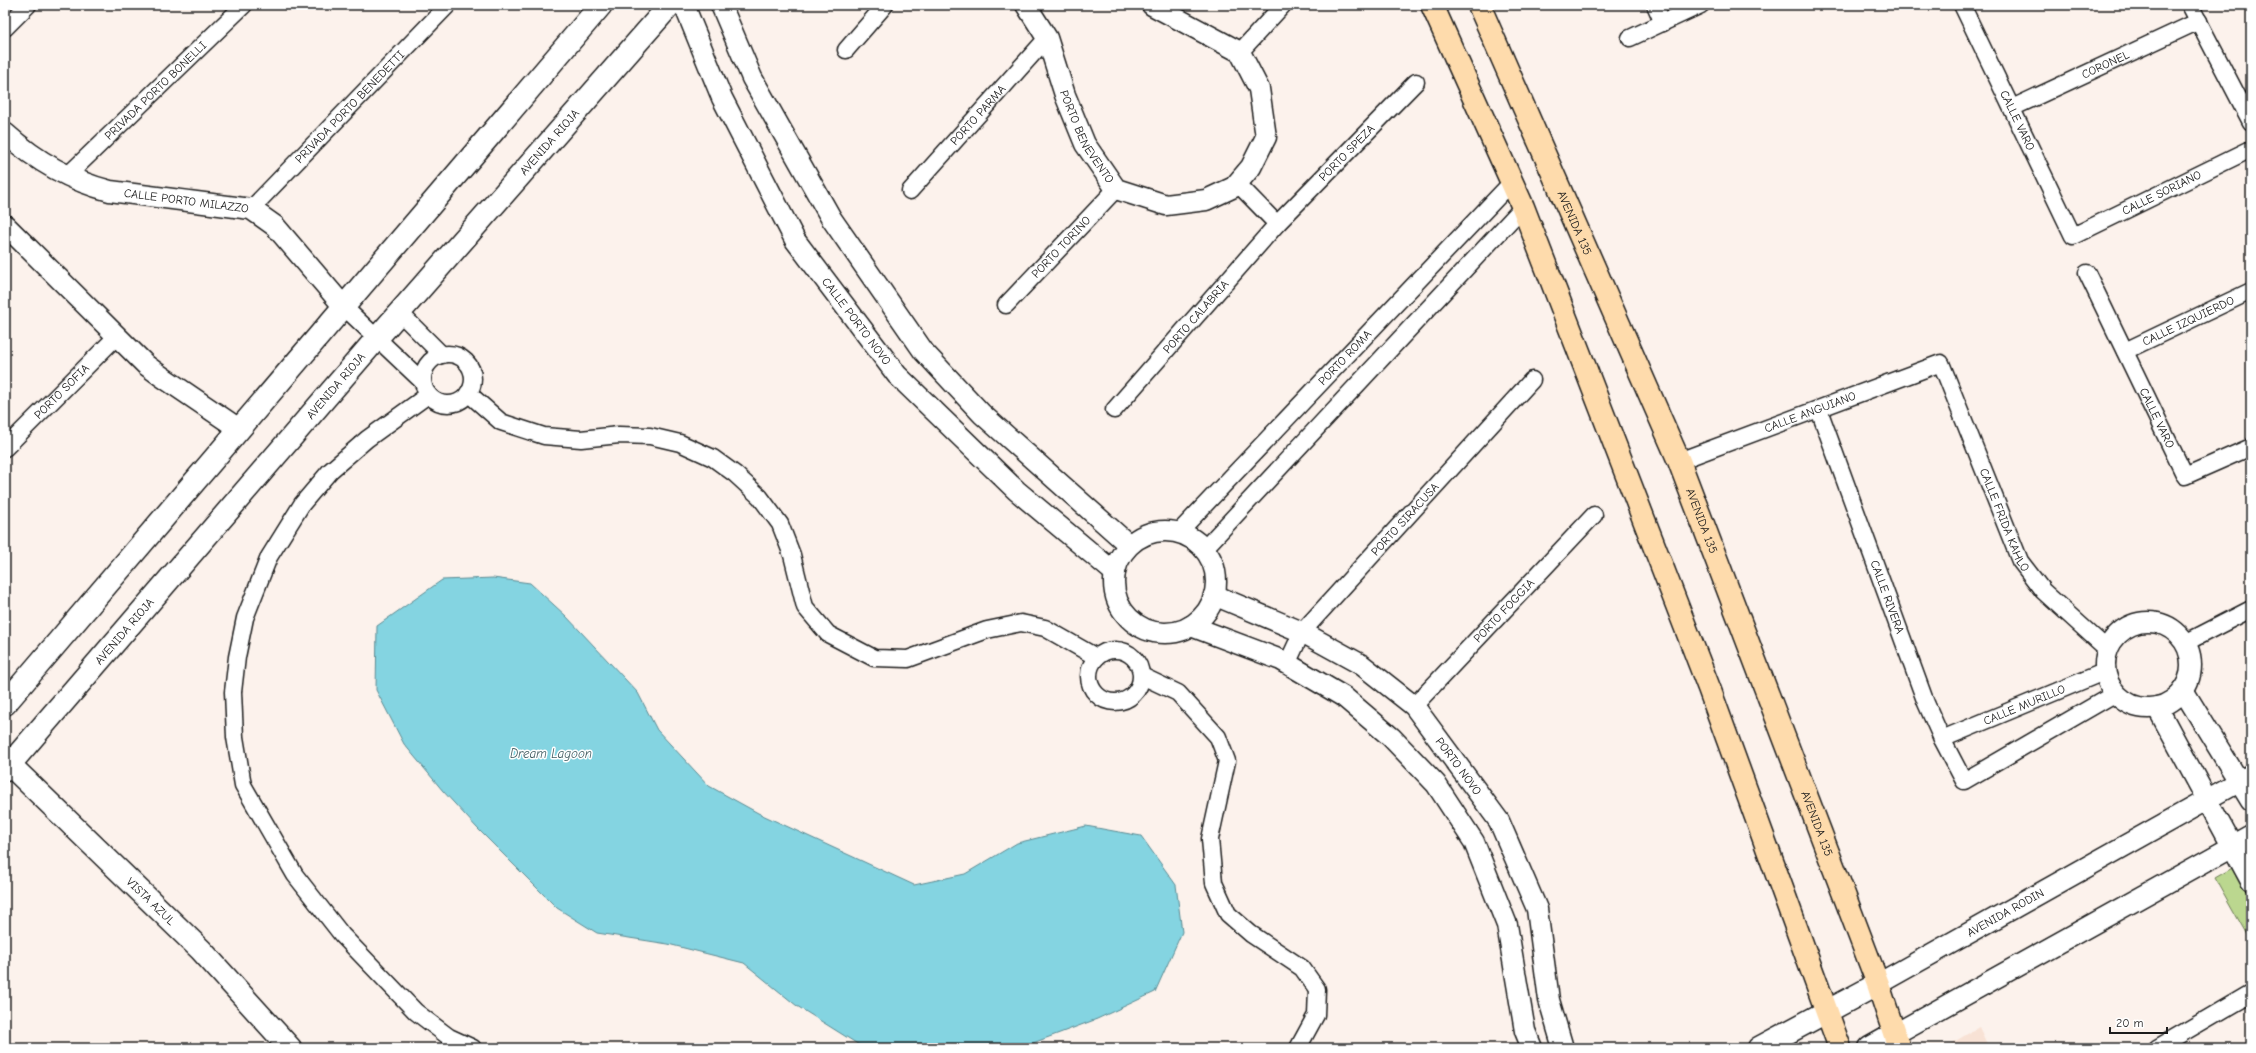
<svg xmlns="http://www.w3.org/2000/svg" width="2256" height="1053" font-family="'Comic Neue',sans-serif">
<rect width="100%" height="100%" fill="#fcf2ec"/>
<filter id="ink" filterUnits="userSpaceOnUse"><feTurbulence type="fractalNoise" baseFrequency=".025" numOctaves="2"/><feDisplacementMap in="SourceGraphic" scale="8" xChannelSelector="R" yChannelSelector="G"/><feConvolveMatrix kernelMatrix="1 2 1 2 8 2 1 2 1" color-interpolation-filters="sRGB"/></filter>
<g filter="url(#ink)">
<path fill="#f8e2d5" d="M1979 1027 1989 1048H1944Z"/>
<path fill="#bbd78f" stroke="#6c7a56" d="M2234 867 2251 896V942L2215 878Z"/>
<path fill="#84d4e1" stroke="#5a8a92" d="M493 578 530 583 566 616 638 693 657 730 709 786 758 813 914 885 965 874 1017 843 1086 826 1141 836 1176 885 1182 932 1155 992 1097 1019 1025 1046 1011 1048H864L797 1006 744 963 668 944 597 933 557 908 477 828 443 791 404 744 376 690 377 626 442 580Z"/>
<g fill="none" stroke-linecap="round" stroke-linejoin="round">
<g stroke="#1c1c1c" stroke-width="19">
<g id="minor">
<path d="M1655 5 1663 23"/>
<path id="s1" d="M1962 5 2073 236 2251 149"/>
<path d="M2190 5 2251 122"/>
<path d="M5 28 28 5"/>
<path d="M1630 38 1701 5"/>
<path d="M846 50 885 5"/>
<path d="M1240 52 1283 5"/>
<path id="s2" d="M2012 108 2199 21"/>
<path id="s3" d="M67 176 244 5"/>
<path d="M1237 183 1277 224"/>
<path id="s4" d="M910 191 1047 38"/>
<path id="s5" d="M251 209 448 5"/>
<path id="s6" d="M2087 273 2185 476 2251 447"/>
<path id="s7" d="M1006 305 1116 189"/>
<path d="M344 307 423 382"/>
<path d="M400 313 442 355"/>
<path id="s8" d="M2125 351 2251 291"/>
<circle cx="448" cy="379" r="25"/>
<path d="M468 393 501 422 544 436 581 439 619 435 650 436 680 443 713 458 735 474 760 497 780 524 792 555 805 607 828 634 874 658 908 659 987 630 1021 623 1045 628 1096 657"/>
<path d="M428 395 367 439 330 471 302 504 269 557 245 618 237 657 233 692 235 737 243 785 295 875 342 935 416 1012 449 1037 473 1048"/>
<path id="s9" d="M1114 410 1277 224 1416 82"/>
<path id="s10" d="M1819 410 1926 703 1942 739 1964 781 2116 693"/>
<path id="s11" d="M5 448 117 336"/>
<path id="s12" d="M1679 461 1941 363 2020 561 2043 591 2108 650"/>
<path id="s13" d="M1178 533 1512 182"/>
<path d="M1204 549 1523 207"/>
<path d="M2185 643 2251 609"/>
<circle cx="1115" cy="676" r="26"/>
<path id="s14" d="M1287 664 1302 632 1532 380"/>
<path d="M1142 676 1178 693 1218 737 1227 761 1210 839 1214 883 1228 914 1251 934 1302 968 1317 989 1316 1015 1298 1048"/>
<path id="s15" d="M1414 706 1594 515"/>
<path id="s16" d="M1942 739 2106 671"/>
<path d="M2157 1048 2251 993"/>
</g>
</g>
<g stroke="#1c1c1c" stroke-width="23">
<g id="tertiary">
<path id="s17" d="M684 5 722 98 795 240 897 375 1017 491 1115 573"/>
<path d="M721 5 752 78 831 218 924 352 982 414 1129 545"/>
<path id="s18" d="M1026 5 1047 38 1065 95 1085 144 1116 189 1166 205 1206 200 1234 187 1251 167 1266 137 1259 89 1240 52 1152 5"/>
<path id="s19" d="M5 133C35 160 71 181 110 191L251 209 275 226 344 307"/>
<path d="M5 225 146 365 161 376 239 429"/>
<circle cx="1165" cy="582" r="51"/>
<path id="s20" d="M1214 595 1302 632 1362 665 1414 706 1499 821 1537 909 1549 1000 1563 1048"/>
<circle cx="2148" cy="665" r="43"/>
<path d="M1191 626 1281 660 1344 697 1391 737 1436 784 1474 842 1507 925 1525 1031 1532 1048"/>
<path d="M2183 690 2251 801"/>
<path d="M2157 707 2251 881"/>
<path id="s21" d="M1878 984 2251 775"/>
<path d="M1895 1034 2251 836"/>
</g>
</g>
<g stroke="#1c1c1c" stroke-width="25">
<g id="secondary">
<path d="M5 704 601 5"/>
<path id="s22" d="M5 760 201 950 290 1048"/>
<path id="s23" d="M5 770 377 338 670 5"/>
<path d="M1759 1048 1878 984"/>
<path d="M1870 1048 1895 1034"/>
</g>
</g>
<g stroke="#1c1c1c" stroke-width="25">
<g id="primary">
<path d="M1432 5 1523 207 1709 688 1840 1048"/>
<path id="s24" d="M1479 5 1679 461 1878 984 1899 1048"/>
</g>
</g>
<use href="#minor" stroke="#fff" stroke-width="16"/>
<use href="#tertiary" stroke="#fff" stroke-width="20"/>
<use href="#secondary" stroke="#fff" stroke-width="22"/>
<use href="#primary" stroke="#fedbac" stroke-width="22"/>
</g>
</g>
<g text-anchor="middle" stroke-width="3" stroke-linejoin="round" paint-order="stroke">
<g font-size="12" fill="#1c1c1c" stroke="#fff">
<text dy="4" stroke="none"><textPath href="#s2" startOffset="103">CORONEL</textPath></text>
<text dy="4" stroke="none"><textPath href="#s3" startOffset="123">PRIVADA PORTO BONELLI</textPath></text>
<text dy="4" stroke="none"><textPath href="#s5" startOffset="142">PRIVADA PORTO BENEDETTI</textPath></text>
<text dy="4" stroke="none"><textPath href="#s4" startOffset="102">PORTO PARMA</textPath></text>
<text dy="4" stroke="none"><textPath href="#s1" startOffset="128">CALLE VARO</textPath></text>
<text dy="4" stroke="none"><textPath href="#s18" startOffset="146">PORTO BENEVENTO</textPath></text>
<text dy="4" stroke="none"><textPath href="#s23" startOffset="831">AVENIDA RIOJA</textPath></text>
<text dy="4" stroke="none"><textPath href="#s9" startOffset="347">PORTO SPEZA</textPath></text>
<text dy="4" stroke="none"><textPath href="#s1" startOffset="355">CALLE SORIANO</textPath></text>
<text dy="4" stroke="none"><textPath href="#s19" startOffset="198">CALLE PORTO MILAZZO</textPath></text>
<text dy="4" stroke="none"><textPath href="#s24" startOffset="238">AVENIDA 135</textPath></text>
<text dy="4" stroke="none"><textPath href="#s7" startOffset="80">PORTO TORINO</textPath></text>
<text dy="4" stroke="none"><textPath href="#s9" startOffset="124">PORTO CALABRIA</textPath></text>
<text dy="4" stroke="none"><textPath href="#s17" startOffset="362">CALLE PORTO NOVO</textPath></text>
<text dy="4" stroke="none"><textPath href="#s8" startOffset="70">CALLE IZQUIERDO</textPath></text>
<text dy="4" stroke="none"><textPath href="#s13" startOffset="242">PORTO ROMA</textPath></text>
<text dy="4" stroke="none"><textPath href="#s23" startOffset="507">AVENIDA RIOJA</textPath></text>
<text dy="4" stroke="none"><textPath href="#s11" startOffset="80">PORTO SOFIA</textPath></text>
<text dy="4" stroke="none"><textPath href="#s12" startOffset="140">CALLE ANGUIANO</textPath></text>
<text dy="4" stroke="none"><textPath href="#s6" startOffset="161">CALLE VARO</textPath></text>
<text dy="4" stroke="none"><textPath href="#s14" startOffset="188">PORTO SIRACUSA</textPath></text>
<text dy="4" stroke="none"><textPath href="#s12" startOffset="449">CALLE FRIDA KAHLO</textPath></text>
<text dy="4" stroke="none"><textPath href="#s24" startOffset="562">AVENIDA 135</textPath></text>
<text dy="4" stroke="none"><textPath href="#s10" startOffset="199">CALLE RIVERA</textPath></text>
<text dy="4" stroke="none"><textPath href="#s15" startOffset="131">PORTO FOGGIA</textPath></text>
<text dy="4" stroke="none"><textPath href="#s23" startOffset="183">AVENIDA RIOJA</textPath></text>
<text dy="4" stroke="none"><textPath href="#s16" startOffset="89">CALLE MURILLO</textPath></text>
<text dy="4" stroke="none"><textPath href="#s20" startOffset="305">PORTO NOVO</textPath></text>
<text dy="4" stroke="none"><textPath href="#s24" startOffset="886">AVENIDA 135</textPath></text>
<text dy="4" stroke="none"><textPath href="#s22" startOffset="203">VISTA AZUL</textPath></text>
<text dy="4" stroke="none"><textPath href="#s21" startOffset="146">AVENIDA RODIN</textPath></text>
</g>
<g font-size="13" font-style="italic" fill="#405c61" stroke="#fff">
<text x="551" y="758">Dream Lagoon</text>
</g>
</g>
<rect width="2256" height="1053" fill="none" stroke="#fff" stroke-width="20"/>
<rect x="10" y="10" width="2236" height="1033" fill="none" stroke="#1c1c1c" stroke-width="1.5" filter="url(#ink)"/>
<path d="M2110 1027v6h57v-6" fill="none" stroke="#1c1c1c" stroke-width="2"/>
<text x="2116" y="1027" font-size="12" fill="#1c1c1c" stroke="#ffffff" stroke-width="3" paint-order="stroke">20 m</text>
</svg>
